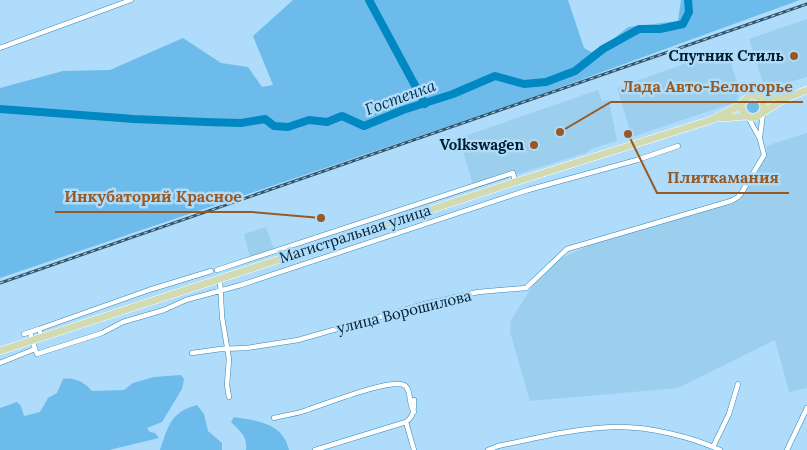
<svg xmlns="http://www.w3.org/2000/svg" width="807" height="450" font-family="Lora,serif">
<rect width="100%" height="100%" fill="#afdcfa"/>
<path fill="#9cceed" d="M807 19V77L765 89 749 39Z
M726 49 740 91 736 102 632 137 617 88Z
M598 90 602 101 609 100 617 141 593 148 585 153 474 188 459 138Z
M807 133V388L789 392 775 340 678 388 530 401 510 332 511 320 545 266 596 242 616 235 739 201 767 152 766 146Z
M266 227 274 249 250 257 244 234Z"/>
<path fill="#6dbbea" d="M293 0H568L584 48 591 52 600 50 628 27 678 21 681 0H800L517 103 0 278V88L63 71 110 70 183 38 221 63 248 67 262 87 273 85 253 36Z
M747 107a6 6 0 1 1 12 0a6 6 0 1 1-12 0Z
M181 375 184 379 182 389 162 422 147 428 150 432 155 433 159 438 109 450H0V408L17 402 21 406 24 416 40 412 48 398 57 393 63 379C75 377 85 383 92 391L124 390 133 383 154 377Z
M197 405 204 414 208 431 222 443V450H160C168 427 170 412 197 405Z
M234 417C257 421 283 423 289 450H246C248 437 240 431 231 422Z"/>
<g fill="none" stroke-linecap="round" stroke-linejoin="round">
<path stroke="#0088c2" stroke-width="8" d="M369 0 425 104
M0 109 134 119 206 122 241 123 265 119 274 126 288 127 309 120 327 122 342 116 364 126 403 110 453 94 495 76 524 84 546 82 575 71 603 49 639 29H660L683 24 689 12 688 0"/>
<g stroke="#3687b5" stroke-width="5.5">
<path id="street" d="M0 48 131 0
M760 137 763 113
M217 270 513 173 515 182
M220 279 222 317 229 359 227 385 229 397
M423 311 425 304
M30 332 35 349
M24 334 39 329
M42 337 39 329 149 290 211 271
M192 353 221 349 247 348 298 340 425 304 478 292 526 288 567 249 731 201 738 197 742 192 764 155 760 139 748 117
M0 363 35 349 37 354 102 333 123 322 164 310 186 300 241 285 528 190 637 160 678 146
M274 418C285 415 297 414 307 410 326 404 388 379 404 385 412 389 408 405 414 412
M713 447 729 414 738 384
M315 450 406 422
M414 450 406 422C414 416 414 410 414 400
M488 450 498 446C537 438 576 428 616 427 647 426 692 437 720 450
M787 450 807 408"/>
</g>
<g stroke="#fff" stroke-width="8">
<path id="primary" d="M758 97 767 98 787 95
M742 104C741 113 747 119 756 117L784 99 807 90
M721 118 747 116
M0 351 515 182 711 120 739 106 749 96C760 95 766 101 763 111"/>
</g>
<use href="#street" stroke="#fff" stroke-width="4.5"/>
<use href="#primary" stroke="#d2dab1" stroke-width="7"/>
<g stroke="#33566b" stroke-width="3">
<path id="rail" d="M0 283 807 4"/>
</g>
<use href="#rail" stroke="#afdcfa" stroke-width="1" stroke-dasharray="4" stroke-linecap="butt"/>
</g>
<g fill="#995923" stroke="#afdcfa" stroke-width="2">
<circle cx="794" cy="56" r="5"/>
<circle cx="534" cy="145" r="5"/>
</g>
<g text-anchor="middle" stroke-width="5" stroke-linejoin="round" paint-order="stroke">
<g font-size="15" font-weight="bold" fill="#001e30" stroke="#afdcfa" text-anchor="end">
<text x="784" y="61">Спутник Стиль</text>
<text x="524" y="150">Volkswagen</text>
</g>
<g font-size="15" fill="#001e30" stroke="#afdcfa">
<text transform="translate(355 234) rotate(-18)" y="5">Магистральная улица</text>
<text transform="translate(404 312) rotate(-14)" y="5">улица Ворошилова</text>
</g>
<g font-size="16" font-style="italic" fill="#002e46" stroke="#afdcfa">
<text transform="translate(400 97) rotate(-20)" y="6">Гостенка</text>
</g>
</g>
<path fill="none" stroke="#995923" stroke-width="2" d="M560 132L611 102H803M628 134L657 193H789M321 218L252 212H55"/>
<g fill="#995923" stroke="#afdcfa" stroke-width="2">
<circle cx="560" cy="132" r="5"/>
<circle cx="628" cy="134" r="5"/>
<circle cx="321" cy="218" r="5"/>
</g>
<g font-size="16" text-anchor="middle" font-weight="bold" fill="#995923" stroke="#afdcfa" stroke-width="5" stroke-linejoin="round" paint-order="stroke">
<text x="707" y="92">Лада Авто-Белогорье</text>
<text x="723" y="183">Плиткамания</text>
<text x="153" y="202">Инкубаторий Красное</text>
</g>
</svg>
